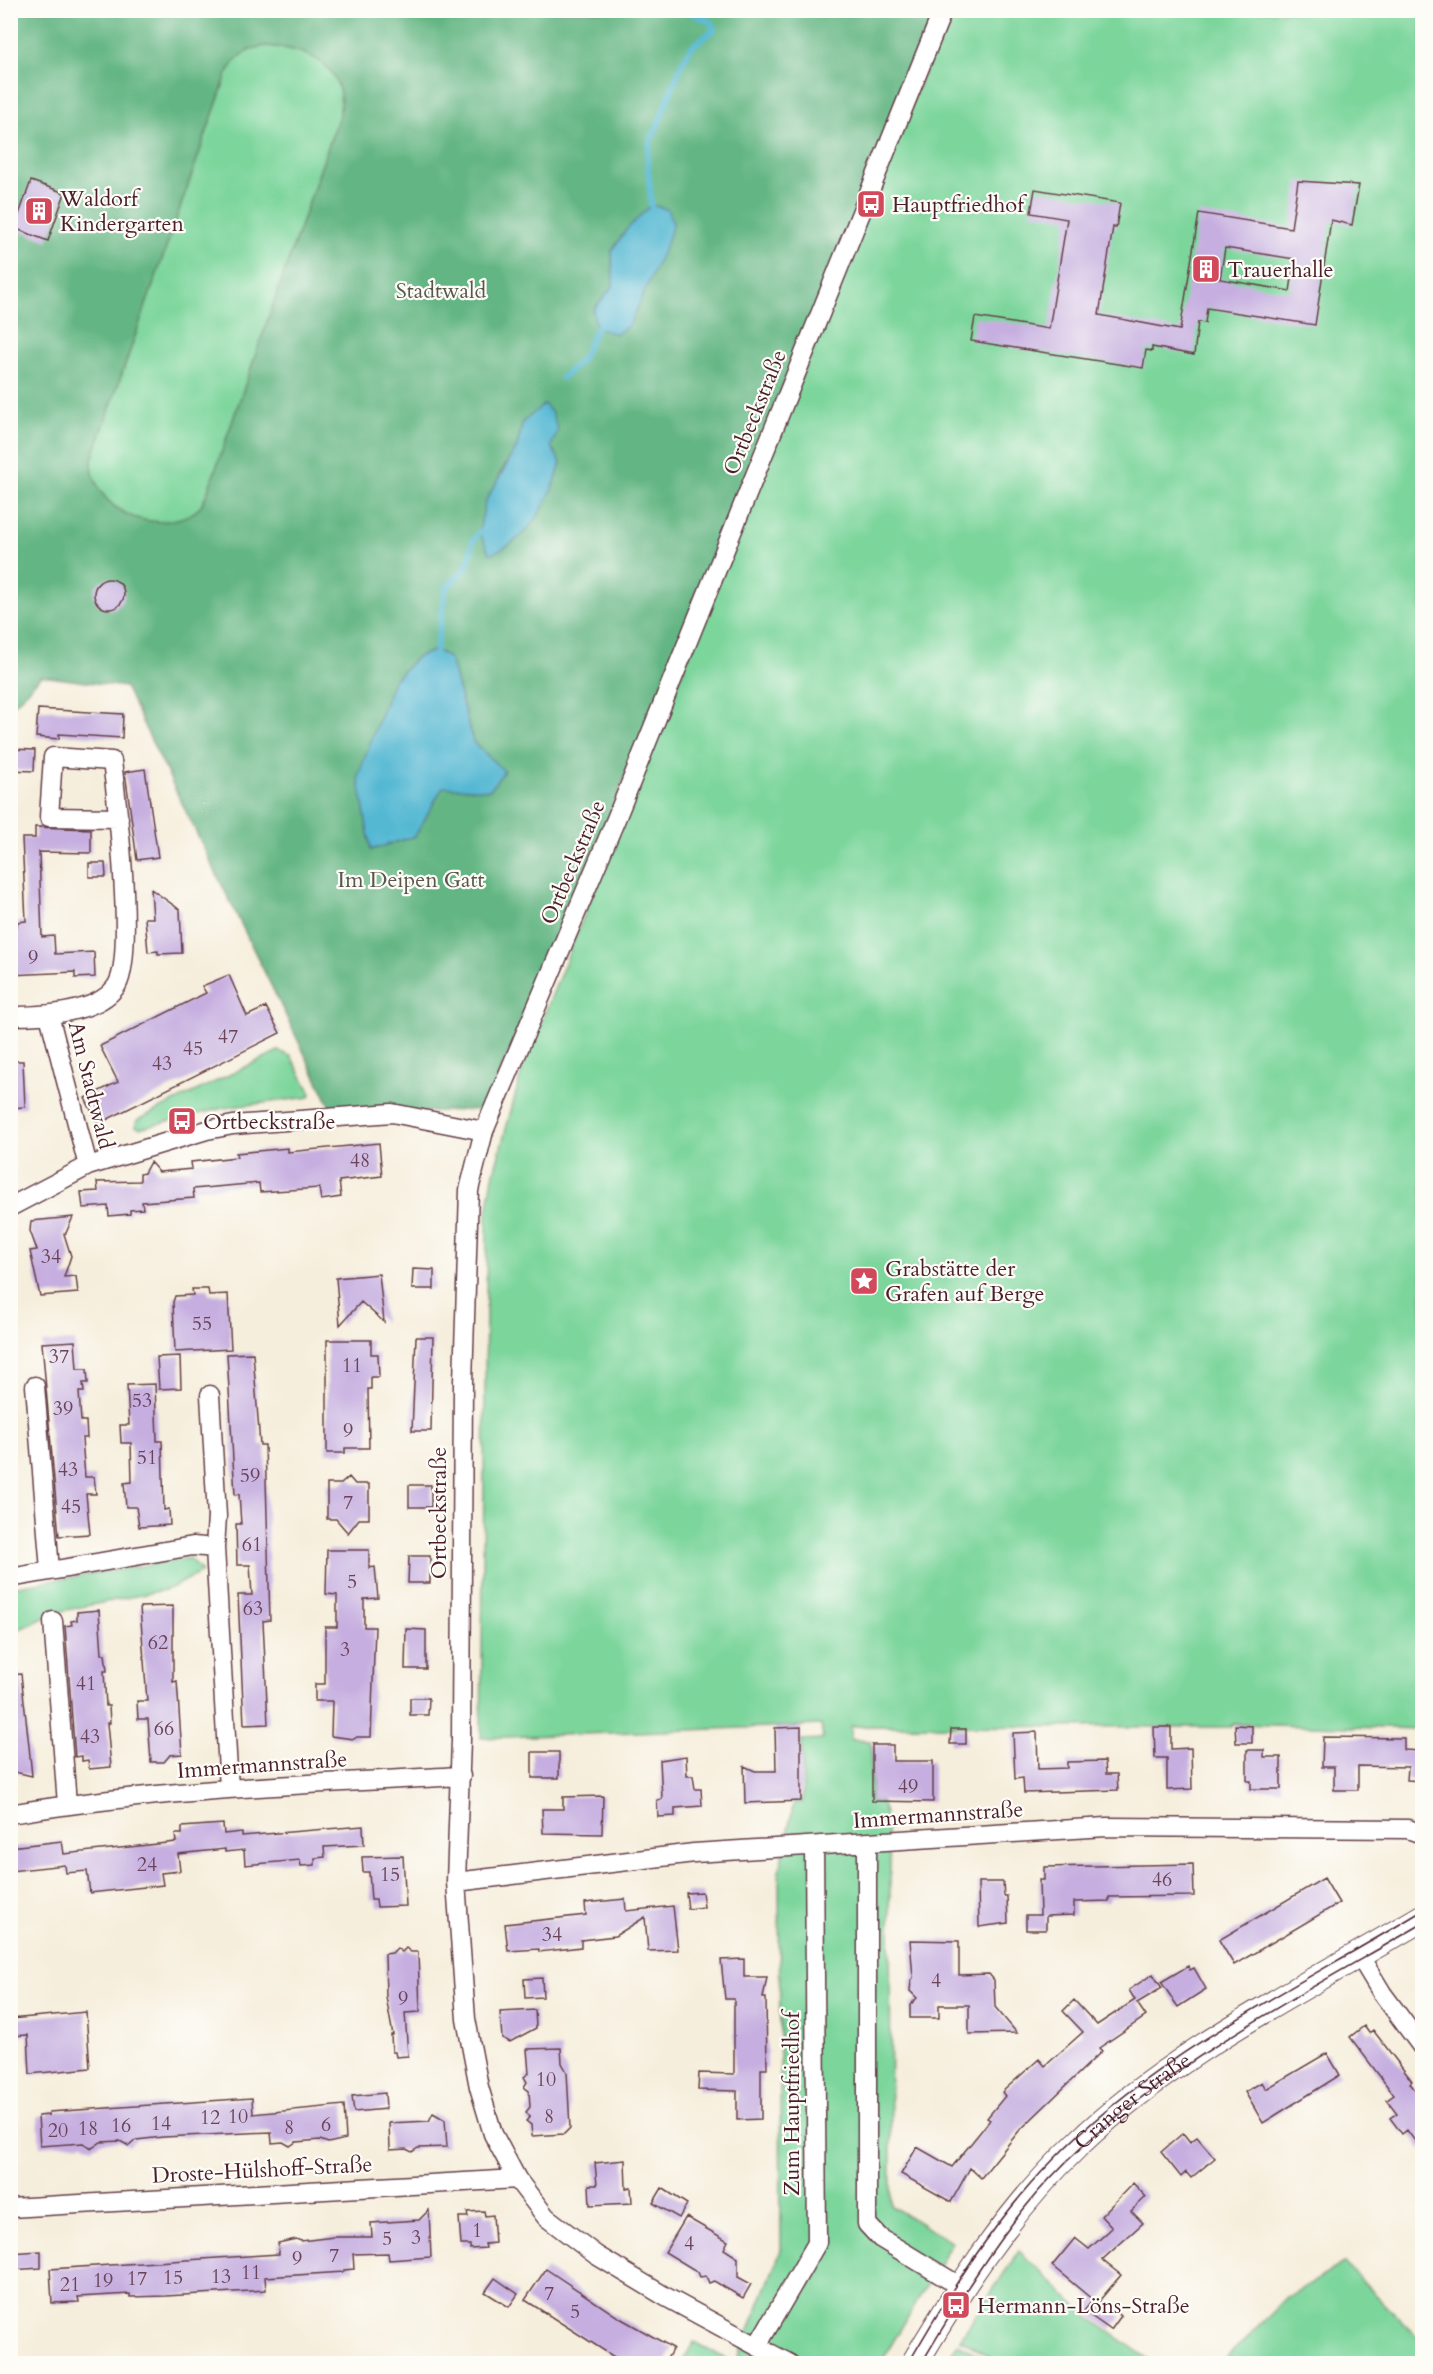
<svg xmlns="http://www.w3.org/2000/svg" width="1433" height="2374" font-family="Cardo,serif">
<rect width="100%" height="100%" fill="#fdfcf7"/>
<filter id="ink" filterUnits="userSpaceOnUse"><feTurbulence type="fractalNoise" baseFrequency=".0167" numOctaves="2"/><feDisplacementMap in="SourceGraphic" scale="12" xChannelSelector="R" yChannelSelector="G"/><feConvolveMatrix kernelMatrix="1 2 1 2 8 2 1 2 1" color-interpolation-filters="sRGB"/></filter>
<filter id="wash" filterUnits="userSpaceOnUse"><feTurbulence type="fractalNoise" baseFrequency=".008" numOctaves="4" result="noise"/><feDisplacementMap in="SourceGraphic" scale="24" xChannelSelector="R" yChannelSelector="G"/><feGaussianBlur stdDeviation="1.35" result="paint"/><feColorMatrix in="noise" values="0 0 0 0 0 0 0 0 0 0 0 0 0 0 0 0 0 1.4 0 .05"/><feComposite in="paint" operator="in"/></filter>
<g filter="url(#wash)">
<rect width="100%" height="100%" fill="#f6eedc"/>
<path fill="#7bd59b" stroke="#627a63" stroke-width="1.5" d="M949 11H1422V1729L1233 1724 1231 1727 851 1726V1740L871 1741V1801L881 1802 885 1813 890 1862 891 2206 952 2242 880 2364 736 2363 781 2250 779 1871 794 1802H803L802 1740 823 1739 821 1725 481 1738 487 1212 493 1176 523 1067Z
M266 46C308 49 346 64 340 113L207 494C204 499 202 506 197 510 193 514 186 516 181 518 140 532 90 504 92 459L227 74C236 57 247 48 266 46Z
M278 1051 291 1056 311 1093 310 1097 223 1108 140 1128 135 1126 137 1120Z
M190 1558 202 1572 169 1589 57 1612 11 1633V1587Z
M1019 2251 1087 2316 1154 2363H1000L960 2339Z
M1345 2263 1422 2342V2363H1222L1289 2296Z
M694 2342 733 2363H681Z
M957 2343 992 2363H945Z"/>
<path fill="#64b683" stroke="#576a57" stroke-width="1.5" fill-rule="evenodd" d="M11 11H938L695 610 486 1109 335 1116 125 687 41 676 11 708ZM266 46C308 49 346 64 340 113L207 494C204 499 202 506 197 510 193 514 186 516 181 518 140 532 90 504 92 459L227 74C236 57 247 48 266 46ZM626 230 616 334 593 310 613 286 612 251ZM523 422 535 519C523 536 510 547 490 553L499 475 517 447ZM436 650 450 659 473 742 503 771 490 789 443 787 415 836 377 726 393 681 417 657Z"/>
<path fill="#54b8d3" stroke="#4f6c7f" stroke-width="1.5" d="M651 205 667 209 673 223 668 240 629 326 616 334 596 328 593 310 613 286 612 251 626 230Z
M544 404 552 413 558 431 551 446 561 463C551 501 529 541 490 554L479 532 485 502 517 447 523 422Z
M436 650 450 659 473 742 504 771 490 790 443 787 415 836 371 850 358 776 393 681 417 657Z"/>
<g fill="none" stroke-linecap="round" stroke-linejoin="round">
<path stroke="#54b8d3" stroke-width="6" d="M651 205C651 181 641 149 656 130L682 63 692 46 714 30C712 16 697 20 688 10
M562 378 582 359 596 328
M436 650 446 588 467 567 473 541 479 532"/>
</g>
<g id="blocks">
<path fill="#c6afe0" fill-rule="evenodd" d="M31 181 65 193 48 241 14 228Z
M1298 181 1359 185 1352 225 1331 220 1315 325 1207 308 1205 323 1198 322 1194 355 1152 347V351L1146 350 1143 368 971 341 975 317 1049 329 1067 219 1031 213 1035 189 1120 203 1116 228 1113 227 1099 315 1180 330 1199 213 1291 228ZM1225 248 1295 259 1290 291 1220 279Z
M94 594a15 15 0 1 1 30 0a15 15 0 1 1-30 0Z
M38 709 123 714 122 738 59 734V739L36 737Z
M10 749 35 750 34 771 10 770Z
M145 769 158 857 137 860 125 772Z
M35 827 91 829V853L39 852 42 937 54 936 55 954 94 952 95 977 75 978V972L10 975V926H17V922L26 921 22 838H35Z
M89 863H105L106 877H89Z
M151 889 180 910 182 953 158 954V951L148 952 145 918H153Z
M229 975 247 1016 266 1007 280 1033 98 1124 85 1098 118 1082 100 1046 206 993 202 986Z
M10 1061H23L25 1107 10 1108Z
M379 1143 382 1176 339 1181 341 1197 321 1200 319 1188 260 1192 259 1183 193 1189 194 1198 142 1202 143 1209 130 1210V1214L109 1216 108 1206 83 1208 81 1192 98 1191 97 1182 140 1181V1174L144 1173 150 1162 159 1172 192 1169 191 1162 237 1157 236 1153 288 1148V1152Z
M73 1217 66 1233 64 1234 71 1256 64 1277 76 1276 78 1293 40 1296 30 1251 37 1250 30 1231 31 1221Z
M413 1269 434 1270V1289H412Z
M379 1274 384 1322 361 1302 340 1325 336 1278Z
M192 1289H208L209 1295 228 1294 231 1349 175 1352 173 1302 175 1296 193 1295Z
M416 1337H433L431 1431H412Z
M327 1340H371V1354H378L379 1377H371V1389H368L369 1448H345V1453H327Z
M75 1341 77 1369H87L88 1383H83L84 1392H79L81 1421H86L87 1438H82L85 1477H94L96 1494H86L90 1534 59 1536 42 1343Z
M253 1353 260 1445H265L270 1620 263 1621 268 1724 244 1725 238 1595H252L250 1565H237L236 1524H241L239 1494 235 1495 227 1354Z
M180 1356 181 1388 159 1389 157 1357Z
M155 1384 157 1441H162L164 1510 169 1509 170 1525 139 1527 136 1507H126L124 1483 132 1482 131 1443H121L120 1425H129L127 1385Z
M349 1477 355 1484H369V1519H359L348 1533 336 1519H327V1484H341Z
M409 1485H431V1507H409Z
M327 1550H369V1568L375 1567 378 1598 364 1599V1627H375L371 1737H357L354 1739 331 1736 332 1701H315V1684H325V1627H337V1595L326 1594Z
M409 1556H430V1583H408Z
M173 1606V1682L177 1681 182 1754 170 1755 164 1762H151L148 1719H138L137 1701H147L140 1607Z
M99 1610 102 1654H105L107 1671H104L106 1706H109L110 1723H107L111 1767 89 1769 88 1760 82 1761V1756L75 1757 65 1626 72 1625 71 1621 77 1620V1612Z
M406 1629 426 1630V1669H405Z
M21 1674 29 1746 32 1776 10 1771V1675Z
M410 1698H429L428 1715H410Z
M1235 1725 1252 1726V1743H1236Z
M801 1727V1801L745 1803 744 1766 755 1771H776L775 1728Z
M1154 1727H1171V1749L1191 1748 1192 1789 1167 1790V1758H1155Z
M951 1729H966V1744H950Z
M1037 1732 1038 1769 1067 1768V1762L1105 1761 1106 1774H1117L1118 1790 1024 1793 1023 1778 1015 1779 1013 1733Z
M1323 1737 1404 1738V1750L1422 1751V1781L1407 1780 1408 1767 1358 1766V1790H1334V1767H1322Z
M872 1745H893V1761H933V1802L872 1801Z
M1247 1750H1264V1757H1281V1789H1251V1781H1247Z
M532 1752H559V1778H532Z
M686 1756 687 1776H693L695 1789H701L702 1806 675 1808V1816L658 1817 657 1800 662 1799 660 1760Z
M603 1796 602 1834 543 1833 542 1809H563V1797Z
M223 1824 224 1834 242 1832V1836L363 1826 364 1845 324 1847 325 1857 315 1858V1865L301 1866 300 1860 245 1865 244 1850 225 1852V1849L178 1854 180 1871 161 1873 163 1885 90 1893 87 1871 66 1873 65 1865 10 1871V1847L62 1841 64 1854 176 1842 175 1834H182V1827Z
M403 1856 406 1906 377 1907 376 1900H371L369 1872H363L362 1857Z
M1193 1864 1194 1896 1109 1897V1901L1074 1902V1915L1046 1916V1930H1026V1915H1040L1039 1880H1044V1867Z
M1324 1878 1339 1903 1234 1965 1219 1940Z
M978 1882H1003L1004 1896H1007L1008 1923 979 1927Z
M702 1892 704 1907 688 1909 686 1893Z
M625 1899 626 1911 673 1906 678 1950 648 1951 645 1917 615 1936 581 1940V1947L539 1952V1949L508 1951 505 1924 586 1915 585 1903Z
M910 1940 959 1941V1975L989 1974 994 1980 995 2007 1017 2033 969 2034V2005H939V2018H910V2005L917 1998 910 1991 911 1981 913 1978Z
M397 1948 402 1952 406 1948 411 1952H418L420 2012 405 2013 408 2056 396 2057 395 2052H392L391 2035H393L386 1997 385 1954 392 1953Z
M744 1959V1977H767L763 1998H766L767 2069H761V2119L737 2120V2091L698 2090 699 2073 734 2074V1999H725L721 1960Z
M1188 1966 1190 1970 1194 1968 1206 1989 1178 2007 1161 1982Z
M1153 1974 1162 1988 1137 2003 1146 2016 1099 2048 1102 2051 1019 2131 981 2178 970 2168 951 2202 901 2174 917 2147 952 2167 990 2120 987 2118 1005 2096 1002 2092 1039 2059 1045 2066 1083 2032 1063 2011 1074 2000 1097 2025 1135 2000 1129 1990Z
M542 1978 543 1997 525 1998 524 1979Z
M535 2010 536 2028 510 2042 502 2038 500 2012Z
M86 2012 90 2068 30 2074 28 2035 10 2036V2019Z
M1364 2026 1369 2033 1373 2030 1412 2081 1410 2083 1422 2100V2151L1407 2130 1402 2134 1390 2118 1397 2113 1387 2100 1394 2095 1350 2037Z
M561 2048 562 2063 567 2072 570 2128 564 2134 532 2136 531 2125 526 2121 530 2117 526 2112 530 2107 529 2091 524 2087 527 2082 524 2077 529 2073 527 2049Z
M1327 2053 1340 2075 1263 2123 1245 2092 1262 2082 1266 2089Z
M385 2093 386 2109 354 2112 352 2096Z
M252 2098 253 2114 344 2105 346 2139 328 2143 320 2140 296 2142 290 2146 283 2142 272 2143 271 2132 163 2137 136 2140 129 2146 120 2141 101 2142 92 2148 83 2143 40 2146 38 2116 49 2115V2112Z
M433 2113 445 2120 447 2147 418 2148 412 2152 406 2149 390 2150 389 2123 429 2121Z
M1183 2133 1190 2142 1197 2137 1215 2158 1191 2178 1186 2172 1181 2177 1161 2152Z
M625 2160 626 2188 631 2187 632 2203 590 2205 589 2185H597L595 2163Z
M1133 2183 1146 2197 1131 2211 1143 2223 1102 2260 1121 2275 1099 2301 1121 2316 1111 2330 1084 2311 1093 2300 1052 2266 1075 2238 1089 2249 1112 2228 1101 2216Z
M662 2188 687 2204 679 2218 653 2203Z
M429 2210 431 2257 389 2260 388 2253 353 2254 354 2269 344 2270V2272L265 2277 266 2290 166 2296 130 2297V2294L78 2297 79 2302 52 2303 50 2269 279 2254 278 2243 296 2239 301 2241 334 2237H372L371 2223 419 2220Z
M484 2211 485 2216 493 2215 495 2243 485 2244 486 2248 470 2249V2245H461L459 2217H468L467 2212Z
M686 2217 728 2241 724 2249 738 2258V2277L751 2284 743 2298 714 2281 709 2283 706 2276 700 2277 698 2272 665 2252Z
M41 2251V2268L10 2270V2253Z
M546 2269 618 2317 673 2348 664 2364H625L525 2300Z
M495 2278 518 2294 509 2307 485 2292Z"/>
</g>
</g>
<g filter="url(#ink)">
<use href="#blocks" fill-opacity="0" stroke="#643e46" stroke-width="1.5"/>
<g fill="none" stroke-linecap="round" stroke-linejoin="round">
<g stroke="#643e46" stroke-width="21">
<path id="minor" d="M49 1015 88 1166
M10 1016C41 1016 99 1014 117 985 135 955 117 802 112 761L53 757 49 817 119 818
M10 1207 88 1166 207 1130 233 1125 392 1113 484 1131
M35 1386 50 1570
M210 1395 217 1516 215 1548
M10 1578 193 1546 215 1548 229 1788
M53 1621 67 1804
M10 1814C159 1789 310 1784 461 1776
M867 1843V2224L880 2238 961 2287
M456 1882 694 1853 1106 1827 1408 1829 1422 1834
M1359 1955 1382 1993 1422 2047
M10 2208 517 2179
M757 2346 817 2243 814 1846
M790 2364 666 2297 596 2255 546 2217 517 2179 493 2134 479 2087 466 2019 456 1882 461 1740 463 1382 469 1190 484 1131 616 819 943 10"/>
</g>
<g stroke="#643e46" stroke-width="28">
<g id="secondary">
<path id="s1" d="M914 2364C961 2285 1010 2209 1077 2145 1174 2051 1307 1987 1422 1918"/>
</g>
</g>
<use href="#minor" stroke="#fff" stroke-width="18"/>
<use href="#secondary" stroke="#fff" stroke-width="26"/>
<path stroke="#4a1f2b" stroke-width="1.5" d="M908 2364C950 2291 993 2222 1052 2161 1155 2053 1296 1988 1422 1911
M921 2364C956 2305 991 2247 1036 2194 1133 2081 1294 1999 1422 1924"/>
</g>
</g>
<defs>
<g id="bus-square" transform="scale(1.5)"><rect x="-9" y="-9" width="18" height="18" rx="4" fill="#d1495b" stroke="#fdfcf7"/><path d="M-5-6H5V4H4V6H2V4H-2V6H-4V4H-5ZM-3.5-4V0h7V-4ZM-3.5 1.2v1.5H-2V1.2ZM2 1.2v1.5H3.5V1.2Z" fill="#fff"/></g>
<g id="building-square" transform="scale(1.5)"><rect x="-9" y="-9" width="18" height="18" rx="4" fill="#d1495b" stroke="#fdfcf7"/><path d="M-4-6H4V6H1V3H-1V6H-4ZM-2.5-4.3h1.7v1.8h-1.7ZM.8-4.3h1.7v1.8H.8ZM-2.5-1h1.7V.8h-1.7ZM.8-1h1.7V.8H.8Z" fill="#fff"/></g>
<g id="sight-square" transform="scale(1.5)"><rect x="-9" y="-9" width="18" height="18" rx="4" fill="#d1495b" stroke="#fdfcf7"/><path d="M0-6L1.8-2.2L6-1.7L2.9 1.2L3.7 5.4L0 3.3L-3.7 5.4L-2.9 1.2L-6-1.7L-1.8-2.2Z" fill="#fff"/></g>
</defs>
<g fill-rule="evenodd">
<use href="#bus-square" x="871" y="204"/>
<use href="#building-square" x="39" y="211"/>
<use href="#building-square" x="1206" y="269"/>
<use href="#bus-square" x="182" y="1121"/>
<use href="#sight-square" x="864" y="1281"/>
<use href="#bus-square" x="956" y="2305"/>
</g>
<g text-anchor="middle" stroke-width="4.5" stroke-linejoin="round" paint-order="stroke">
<g font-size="20" fill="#694358">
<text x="33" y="964">9</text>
<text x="228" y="1043">47</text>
<text x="193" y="1055">45</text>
<text x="162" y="1070">43</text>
<text x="360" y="1167">48</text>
<text x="51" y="1263">34</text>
<text x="202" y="1330">55</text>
<text x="59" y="1363">37</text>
<text x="352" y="1372">11</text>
<text x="142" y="1407">53</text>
<text x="63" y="1415">39</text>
<text x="348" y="1437">9</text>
<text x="147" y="1464">51</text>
<text x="68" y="1476">43</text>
<text x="250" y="1482">59</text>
<text x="348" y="1509">7</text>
<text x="71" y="1513">45</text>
<text x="252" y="1551">61</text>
<text x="352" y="1588">5</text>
<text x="253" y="1615">63</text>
<text x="158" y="1649">62</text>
<text x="345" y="1656">3</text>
<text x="86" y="1690">41</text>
<text x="164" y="1735">66</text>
<text x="90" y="1743">43</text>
<text x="908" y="1793">49</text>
<text x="147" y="1871">24</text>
<text x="390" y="1881">15</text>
<text x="1162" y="1886">46</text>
<text x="552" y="1941">34</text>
<text x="936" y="1987">4</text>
<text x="403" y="2005">9</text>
<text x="546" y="2086">10</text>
<text x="238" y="2123">10</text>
<text x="549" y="2123">8</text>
<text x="210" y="2124">12</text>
<text x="161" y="2130">14</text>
<text x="326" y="2131">6</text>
<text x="121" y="2132">16</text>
<text x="289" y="2134">8</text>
<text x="88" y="2135">18</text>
<text x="58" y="2137">20</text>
<text x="477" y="2237">1</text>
<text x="416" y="2244">3</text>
<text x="387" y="2245">5</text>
<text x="689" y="2250">4</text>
<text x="334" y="2262">7</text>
<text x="297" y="2265">9</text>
<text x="251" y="2279">11</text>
<text x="221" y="2283">13</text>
<text x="173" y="2284">15</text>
<text x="137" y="2285">17</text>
<text x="103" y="2287">19</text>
<text x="70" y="2291">21</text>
<text x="549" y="2300">7</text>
<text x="575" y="2318">5</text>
</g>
<g font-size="22" fill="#4a1f2b" stroke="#fdfcf7" text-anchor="start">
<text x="60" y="206">Waldorf<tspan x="60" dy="25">Kindergarten</tspan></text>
<text x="892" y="212">Hauptfriedhof</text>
<text x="1227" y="277">Trauerhalle</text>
<text x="203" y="1129">Ortbeckstraße</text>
<text x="885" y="1276">Grabstätte der<tspan x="885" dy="25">Grafen auf Berge</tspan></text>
<text x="977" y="2313">Hermann-Löns-Straße</text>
</g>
<g font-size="22" fill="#59564d" stroke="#fdfcf7">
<text x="441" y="298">Stadtwald</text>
<text x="411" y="887">Im Deipen Gatt</text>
</g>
<g font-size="22" fill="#4a1f2b" stroke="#fdfcf7">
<text transform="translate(754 412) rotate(-68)" y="8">Ortbeckstraße</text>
<text transform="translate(572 862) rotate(-67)" y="8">Ortbeckstraße</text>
<text transform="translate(92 1085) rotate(76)" y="8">Am Stadtwald</text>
<text transform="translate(438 1513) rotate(-90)" y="8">Ortbeckstraße</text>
<text transform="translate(262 1764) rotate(-4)" y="8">Immermannstraße</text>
<text transform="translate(938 1814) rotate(-4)" y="8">Immermannstraße</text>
<text dy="8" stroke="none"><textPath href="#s1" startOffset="345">Cranger Straße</textPath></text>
<text transform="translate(791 2104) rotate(-90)" y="8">Zum Hauptfriedhof</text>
<text transform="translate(262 2169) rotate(-3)" y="8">Droste-Hülshoff-Straße</text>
</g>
</g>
<rect width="1433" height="2374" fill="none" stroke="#fdfcf7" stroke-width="36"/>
</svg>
